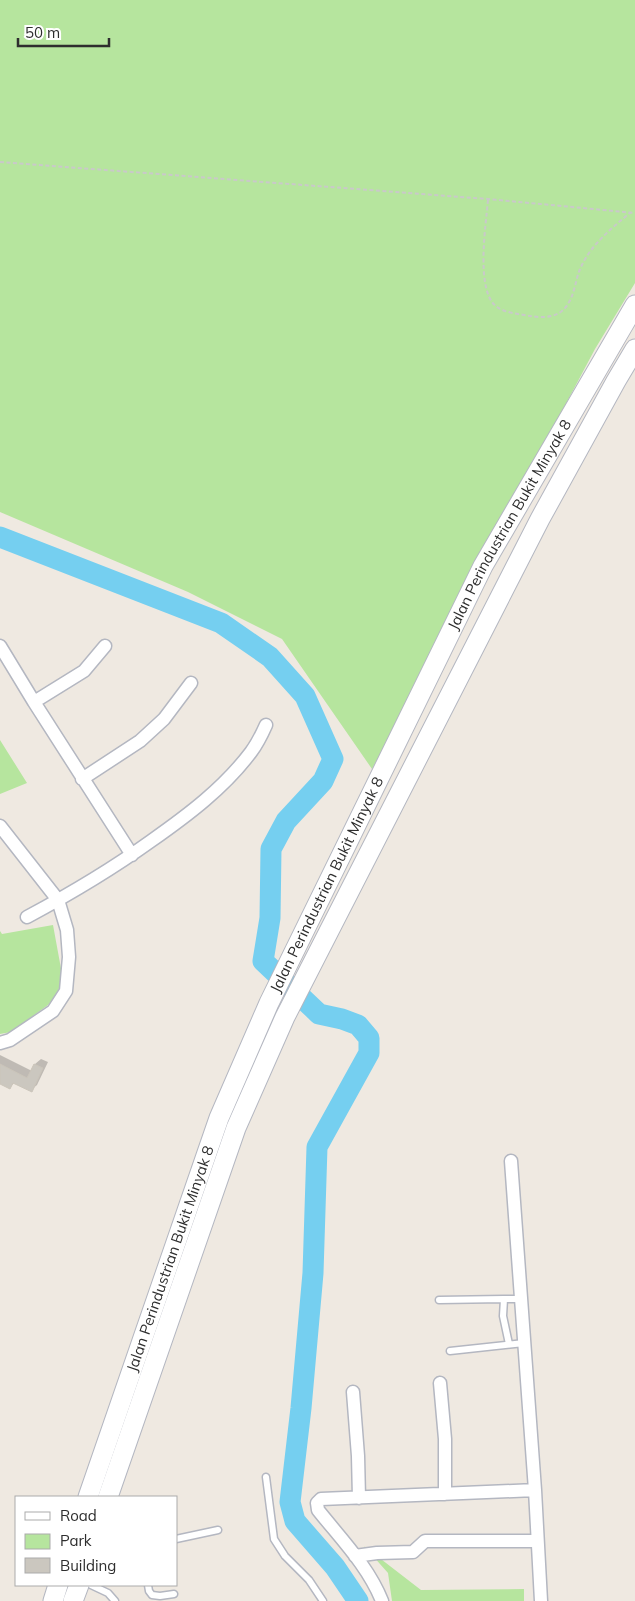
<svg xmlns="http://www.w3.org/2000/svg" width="635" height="1601" font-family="Mulish,sans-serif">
<rect width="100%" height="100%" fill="#efe9e1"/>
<path fill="#b6e59e" d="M0 0H635V283L595 349 372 769 282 639 188 592 0 512Z
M0 740 27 783 0 794Z
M53 925 62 974 58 993 48 1005 11 1032 0 1034V931L2 934Z
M364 1546 421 1590 524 1589V1601H392L388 1573Z"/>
<path fill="#0003" d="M0 1055 32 1071 35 1064 41 1059 48 1062 37 1085 31 1090 15 1082 10 1087 0 1083Z"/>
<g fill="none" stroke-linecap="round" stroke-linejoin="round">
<path stroke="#75cff0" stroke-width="21" d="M0 537 221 623 270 657 305 696 333 759 323 781 286 821 271 849 270 918 263 961 319 1014 342 1019 358 1025 369 1038V1053L317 1147 313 1273 301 1408 290 1502 295 1521 335 1567 358 1601"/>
</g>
<path fill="#cbc7bf" stroke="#cbc5ba" d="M0 1064 27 1078 34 1064 43 1068 32 1092 13 1083 10 1089 0 1084Z"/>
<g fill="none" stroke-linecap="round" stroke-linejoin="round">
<g stroke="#b4b7c1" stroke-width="9">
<path id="lane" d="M439 1300 504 1299
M509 1344 503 1316 504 1299H521
M450 1351 524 1343
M266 1477 274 1539 285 1556 309 1580 323 1601
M176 1539 218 1530
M91 1585 108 1593 115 1601
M148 1585 149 1591 152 1595 160 1596 174 1594"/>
</g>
<g stroke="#b4b7c1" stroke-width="15">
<path id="street" d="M0 646 34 702 132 855
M34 702 84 671 105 646
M82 779 140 741 164 719 191 683
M0 826 58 900 67 930 69 957 66 991 53 1011 10 1040 0 1043
M27 917C70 894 112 869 151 841 188 815 224 788 251 752 257 744 262 734 266 725
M511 1161 535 1490 541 1601
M440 1383 445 1439V1494
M353 1392 358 1456 359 1498
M355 1556 377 1553 413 1552 425 1541H537
M382 1601C368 1566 341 1539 318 1510L317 1503 321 1499 535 1490"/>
</g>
<g stroke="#b4b7c1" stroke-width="21">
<g id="secondary">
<path id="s1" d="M88 1497 219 1118 269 1003 483 566 635 305"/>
<path d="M108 1497 236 1128 285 1017 540 519 616 381 635 349"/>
<path d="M53 1601 58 1585"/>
<path d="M73 1601 79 1585"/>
</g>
</g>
<path stroke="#c9c9c9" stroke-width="2" stroke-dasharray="4 2.5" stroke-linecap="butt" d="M0 162 488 199 635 213
M488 200C486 224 475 292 497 307 505 313 520 314 530 316 542 318 557 318 565 308 575 296 575 281 580 269 591 244 611 229 631 212"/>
<use href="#lane" stroke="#fff" stroke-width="6"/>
<use href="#street" stroke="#fff" stroke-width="12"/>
<use href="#secondary" stroke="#fff" stroke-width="19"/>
</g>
<g text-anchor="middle" stroke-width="4" stroke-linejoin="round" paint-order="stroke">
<g font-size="15" fill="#2e2e2e" stroke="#fff">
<text dy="5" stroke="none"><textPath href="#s1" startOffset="1062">Jalan Perindustrian Bukit Minyak 8</textPath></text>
<text dy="5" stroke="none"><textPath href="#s1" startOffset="658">Jalan Perindustrian Bukit Minyak 8</textPath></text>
<text dy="5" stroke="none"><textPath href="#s1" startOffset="252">Jalan Perindustrian Bukit Minyak 8</textPath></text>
</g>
</g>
<rect x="15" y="1496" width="162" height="90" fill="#ffffff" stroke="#ababab"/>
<rect x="25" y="1512" width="25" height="8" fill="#ffffff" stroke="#ababab"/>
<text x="60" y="1521" font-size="15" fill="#2e2e2e">Road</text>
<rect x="25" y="1534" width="25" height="15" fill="#b6e59e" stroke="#ababab"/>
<text x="60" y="1546" font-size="15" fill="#2e2e2e">Park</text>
<rect x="25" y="1558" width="25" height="15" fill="#cbc7bf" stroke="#ababab"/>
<text x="60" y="1571" font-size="15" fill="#2e2e2e">Building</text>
<path d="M18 38v8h91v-8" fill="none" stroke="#2e2e2e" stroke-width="2.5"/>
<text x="25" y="38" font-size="15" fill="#2e2e2e" stroke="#ffffff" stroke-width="4" paint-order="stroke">50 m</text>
</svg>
